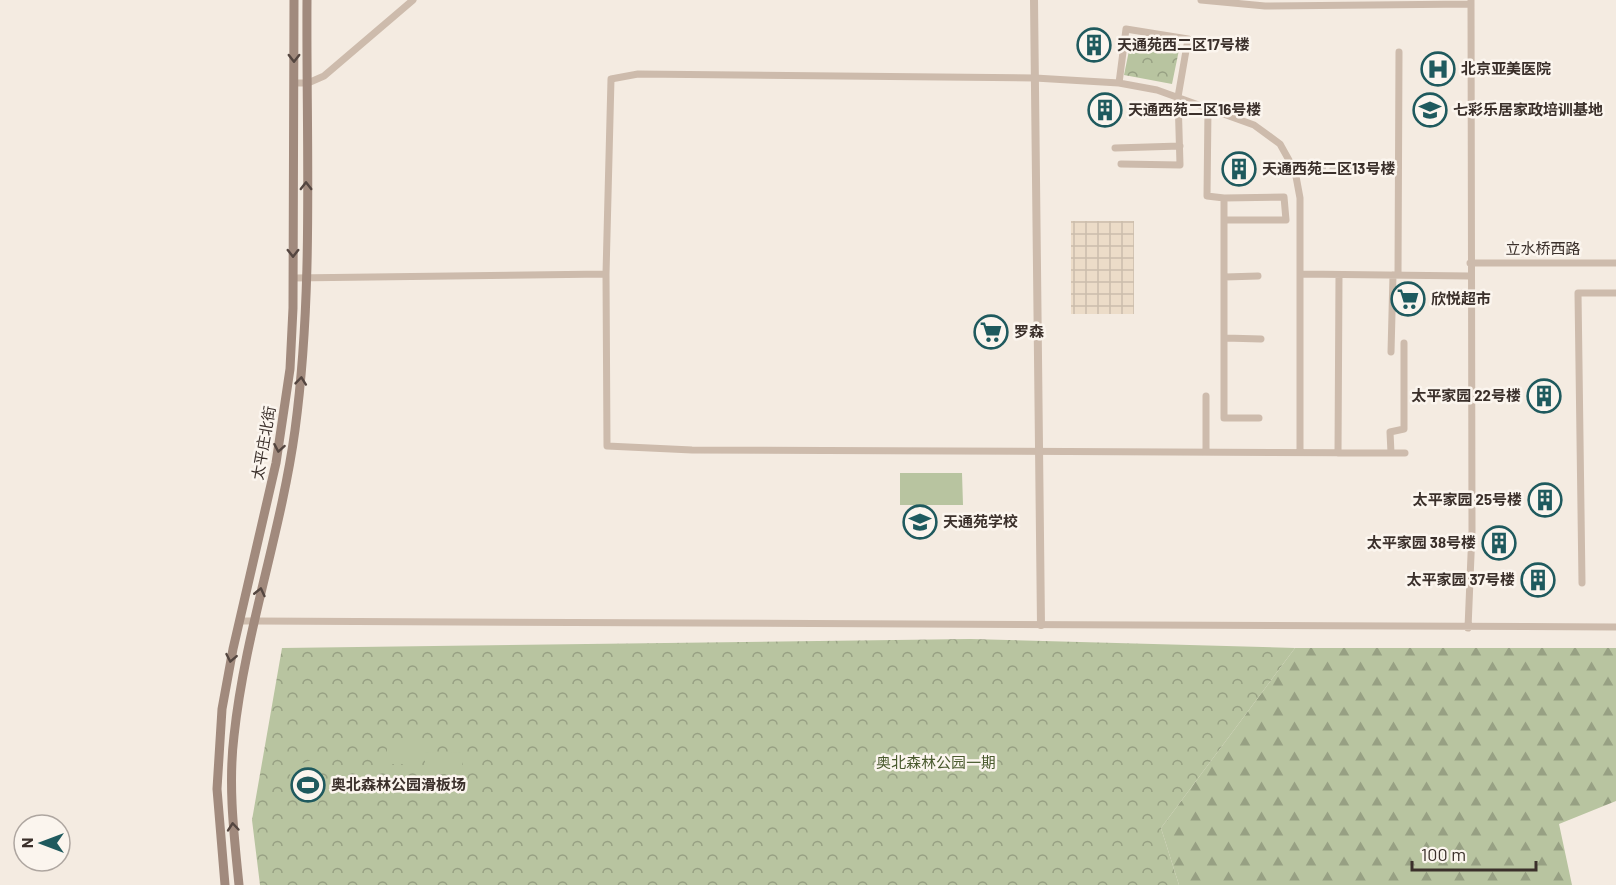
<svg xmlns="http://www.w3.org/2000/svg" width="1616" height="885" font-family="Barlow,'Noto Sans SC',sans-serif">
<defs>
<pattern id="forest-firs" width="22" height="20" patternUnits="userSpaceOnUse" patternTransform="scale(1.5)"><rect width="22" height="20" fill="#b8c4a0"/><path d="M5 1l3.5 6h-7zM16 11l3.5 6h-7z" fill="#97a083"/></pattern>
<pattern id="park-crowns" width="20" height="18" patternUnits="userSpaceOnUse" patternTransform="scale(1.5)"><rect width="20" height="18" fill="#b8c4a0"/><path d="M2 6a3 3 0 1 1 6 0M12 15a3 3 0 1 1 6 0" fill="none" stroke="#97a083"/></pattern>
<pattern id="plaza-grid" width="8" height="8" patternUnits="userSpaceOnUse" patternTransform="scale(1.5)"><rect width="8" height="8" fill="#ecdcc8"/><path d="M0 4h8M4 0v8" fill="none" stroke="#cbbdac"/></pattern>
</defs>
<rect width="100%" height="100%" fill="#f4ebe1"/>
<path fill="url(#forest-firs)" d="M1295 648H1616V801L1559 824 1572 885H1179L1161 828Z"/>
<path fill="url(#park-crowns)" d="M1132 36 1180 45 1172 84 1124 75Z
M970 639 1295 648 1161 828 1179 885H260L252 820 282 648Z"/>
<path fill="#b8c4a0" d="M900 473H962L963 505H900Z
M387 744H423L422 764H387Z
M425 752 462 753V774H425Z
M312 760 318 767V780L324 788 316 809 299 805C297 802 289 771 289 768Z"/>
<path fill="url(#plaza-grid)" d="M1071 221H1134V314H1071Z"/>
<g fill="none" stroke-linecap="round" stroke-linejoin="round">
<path stroke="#cfc6bd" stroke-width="7" stroke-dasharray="7 3.5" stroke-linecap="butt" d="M1319 166H1349"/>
<path stroke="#cdbbac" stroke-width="7" d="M1201 0 1265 6 1471 4
M294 83H308L324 76 413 0
M1119 83 1126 29 1188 39 1178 97 1180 165 1121 164
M1208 109 1207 196 1224 198V418H1259
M1115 148 1180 146
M1291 164 1319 166
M1349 166 1398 168
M1224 198 1284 197 1286 220H1225
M1470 263H1616
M1301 274 1470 276
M1398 275 1399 52
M1225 277 1258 276
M293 278 606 274
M1225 338 1261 339
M1391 352 1393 275
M1206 396V452
M1300 452V198L1295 171 1280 144 1254 125 1157 90 1119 83 1035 78 638 74 611 79 606 274 607 446 692 450 1405 453
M1338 453 1339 275
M1391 453 1390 432 1404 429V343
M1582 583 1578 293H1616
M240 621 1616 627
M1468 628 1472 531 1471 0"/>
<path stroke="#cdbbac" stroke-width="8" d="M1034 0 1041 625"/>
<path stroke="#a18a7d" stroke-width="9" d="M225 885 217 789 222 709 233 649 276 463 290 369 293 308 294 0
M239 885C234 835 228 786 234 736 245 632 281 533 295 430 314 288 306 143 307 0"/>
</g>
<defs><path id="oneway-chevron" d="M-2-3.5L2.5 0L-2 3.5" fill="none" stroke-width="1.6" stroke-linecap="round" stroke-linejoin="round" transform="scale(1.5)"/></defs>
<g stroke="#544640">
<use href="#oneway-chevron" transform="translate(294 58) rotate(90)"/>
<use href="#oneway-chevron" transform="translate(306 186) rotate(-90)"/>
<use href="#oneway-chevron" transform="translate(293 253) rotate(90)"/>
<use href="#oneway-chevron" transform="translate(301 381) rotate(-84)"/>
<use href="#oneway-chevron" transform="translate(279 448) rotate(100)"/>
<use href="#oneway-chevron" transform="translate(260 592) rotate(-77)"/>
<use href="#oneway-chevron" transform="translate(231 658) rotate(101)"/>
<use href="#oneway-chevron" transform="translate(233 827) rotate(-95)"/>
</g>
<defs>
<g id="building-ring" transform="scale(1.725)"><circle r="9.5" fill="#fbf5ee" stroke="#1f5a5e" stroke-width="1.5"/><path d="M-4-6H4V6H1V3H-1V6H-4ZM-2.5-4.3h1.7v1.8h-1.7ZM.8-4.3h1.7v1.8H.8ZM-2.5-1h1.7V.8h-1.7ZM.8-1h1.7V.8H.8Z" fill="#1f5a5e"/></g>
<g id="hospital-ring" transform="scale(1.725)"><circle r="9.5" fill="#fbf5ee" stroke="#1f5a5e" stroke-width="1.5"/><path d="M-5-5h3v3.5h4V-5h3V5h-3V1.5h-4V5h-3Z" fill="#1f5a5e"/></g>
<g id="school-ring" transform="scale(1.725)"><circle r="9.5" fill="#fbf5ee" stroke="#1f5a5e" stroke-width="1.5"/><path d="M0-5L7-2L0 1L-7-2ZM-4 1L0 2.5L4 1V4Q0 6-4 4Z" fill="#1f5a5e"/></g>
<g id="supermarket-ring" transform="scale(1.725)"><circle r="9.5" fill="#fbf5ee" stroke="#1f5a5e" stroke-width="1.5"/><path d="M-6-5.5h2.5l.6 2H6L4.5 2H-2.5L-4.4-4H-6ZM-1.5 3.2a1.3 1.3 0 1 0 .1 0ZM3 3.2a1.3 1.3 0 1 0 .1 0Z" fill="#1f5a5e"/></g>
<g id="stadium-ring" transform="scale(1.725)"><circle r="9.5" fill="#fbf5ee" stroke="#1f5a5e" stroke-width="1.5"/><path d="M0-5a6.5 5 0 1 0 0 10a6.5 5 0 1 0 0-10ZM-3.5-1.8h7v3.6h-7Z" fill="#1f5a5e"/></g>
</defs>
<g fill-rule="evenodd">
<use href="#building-ring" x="1094" y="45"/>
<use href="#hospital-ring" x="1438" y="69"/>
<use href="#building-ring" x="1105" y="110"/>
<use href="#school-ring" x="1430" y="110"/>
<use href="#building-ring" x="1239" y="169"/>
<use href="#supermarket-ring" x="1408" y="299"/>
<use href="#supermarket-ring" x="991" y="332"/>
<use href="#building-ring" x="1544" y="396"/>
<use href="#building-ring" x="1545" y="500"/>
<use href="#school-ring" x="920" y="522"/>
<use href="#building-ring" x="1499" y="543"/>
<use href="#building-ring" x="1538" y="580"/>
<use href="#stadium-ring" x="308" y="785"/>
</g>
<g text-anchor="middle" stroke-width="5" stroke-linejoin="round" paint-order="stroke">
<g font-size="15" font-weight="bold" fill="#3b302b" stroke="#fbf5ee" text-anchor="start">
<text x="1117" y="50">天通苑西二区17号楼</text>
<text x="1461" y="74">北京亚美医院</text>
<text x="1128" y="115">天通西苑二区16号楼</text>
<text x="1453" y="115">七彩乐居家政培训基地</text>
<text x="1262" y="174">天通西苑二区13号楼</text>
<text x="1431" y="304">欣悦超市</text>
<text x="1014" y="337">罗森</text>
<text x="1521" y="401" text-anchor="end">太平家园 22号楼</text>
<text x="1522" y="505" text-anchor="end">太平家园 25号楼</text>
<text x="943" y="527">天通苑学校</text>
<text x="1476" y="548" text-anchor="end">太平家园 38号楼</text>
<text x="1515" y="585" text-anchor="end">太平家园 37号楼</text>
<text x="331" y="790">奥北森林公园滑板场</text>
</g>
<g font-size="15" fill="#3b302b" stroke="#fbf5ee">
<text x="1543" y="254">立水桥西路</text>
<text transform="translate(264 443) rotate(-80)" y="5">太平庄北街</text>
</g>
<g font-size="15" fill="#4a5a2e" stroke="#fbf5ee">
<text x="936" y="768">奥北森林公园一期</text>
</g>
</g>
<g transform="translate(42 843) rotate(270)"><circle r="28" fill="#fbf5ee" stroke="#aea6a0" stroke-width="1.5"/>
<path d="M0-4.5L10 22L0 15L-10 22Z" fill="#1f5a5e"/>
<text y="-9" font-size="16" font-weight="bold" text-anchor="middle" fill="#3b302b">N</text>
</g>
<path d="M1412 861v9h124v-9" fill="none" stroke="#3b302b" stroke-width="3"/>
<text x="1421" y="861" font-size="18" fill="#3b302b" stroke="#fbf5ee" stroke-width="4.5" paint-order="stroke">100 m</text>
</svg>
